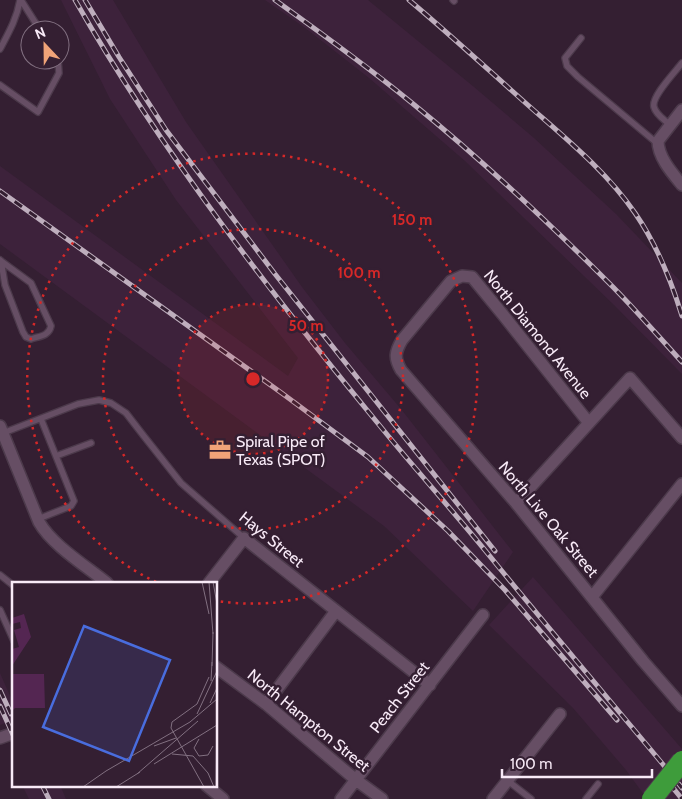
<svg xmlns="http://www.w3.org/2000/svg" width="682" height="799" font-family="Cabin,sans-serif">
<rect width="100%" height="100%" fill="#341f32"/>
<path fill="#3d223b" d="M61 0H113L186 122 302 287 345 343 401 409 513 552 473 611 384 526 0 244V166L288 376 298 358 176 200 110 99Z
M265 0H368L474 87 534 138 616 214 682 283V374L614 305 465 161 369 78 304 27Z
M533 577 682 749V799H647L626 770 573 708 489 625Z
M0 673 14 705V720L0 725Z
M22 785H60L66 799H29Z"/>
<g fill="none" stroke-linecap="round" stroke-linejoin="round">
<g stroke="#4c3a4b" stroke-width="8">
<path id="lane" d="M21 0 40 30
M453 0 454 1
M581 38 565 58 567 66 578 77 658 144
M0 49C9 32 17 18 20 0
M0 85 38 112 59 73 58 60
M670 125C665 120 656 115 654 107 651 97 675 72 682 63
M0 260 1 261 31 283 51 326C49 336 40 336 31 339L26 337 23 332 5 285 1 261
M3 433 78 404 99 400 111 403 126 413 143 435 181 483 244 538
M56 456 91 443
M38 519 71 506 74 501 41 419
M0 575 14 586
M0 610 14 641
M508 781 531 799
M586 799 598 784"/>
</g>
<g stroke="#4c3a4b" stroke-width="14">
<path id="street" d="M682 110 658 141C658 157 672 173 682 185
M589 423 504 316 472 277 462 276 451 281 402 340C395 352 394 358 401 370L516 503 643 661 682 706
M0 426 39 522C52 545 86 566 107 583
M516 503 630 378 682 438
M209 583 244 538 430 685
M592 597 682 484
M216 667 266 704 356 780 382 799
M266 704 336 611
M0 738 14 733
M206 785 223 799
M341 799 483 615
M493 799 560 714"/>
</g>
<use href="#lane" stroke="#664e64" stroke-width="5.5"/>
<use href="#street" stroke="#664e64" stroke-width="11"/>
<g stroke="#beaebd" stroke-width="5">
<path id="rail" d="M75 0C163 154 272 295 385 432 422 477 461 520 497 565 551 631 606 696 661 762L682 788
M85 0 119 57 166 130 275 274 495 551
M275 0C321 33 368 67 412 103 481 159 547 221 610 284 635 309 658 336 682 362
M409 0C447 32 483 65 520 98 560 134 604 168 635 213 657 245 671 280 682 316
M0 191 283 394 368 457 448 531 505 590 617 720
M0 690 11 714
M0 706 14 737
M669 783 682 799
M42 785 49 799"/>
</g>
<use href="#rail" stroke="#341f32" stroke-width="3" stroke-dasharray="9" stroke-linecap="butt"/>
<g stroke="#4c3a4b" stroke-width="22" stroke-linecap="butt">
<path id="highway-bridge" d="M652 799 682 761"/>
</g>
<use href="#highway-bridge" stroke="#3e9c3b" stroke-width="20"/>
</g>
<circle cx="253" cy="379" r="75" fill="#d62828" fill-opacity=".12"/>
<g fill="none" stroke="#d62828" stroke-width="2.5" stroke-dasharray="2.5 5">
<circle cx="253" cy="379" r="75"/>
<circle cx="253" cy="379" r="150"/>
<path d="M156 582A225 225 0 1 1 218 601"/>
</g>
<defs>
<g id="office-bare" transform="scale(1.725)"><path d="M-6-3h4V-5.5h4V-3h4V5H-6ZM-1-4.5V-3h2v-1.5ZM-6 0V1H6V0Z" fill="#f0a378" stroke="#341f32" stroke-width="2.5" paint-order="stroke"/></g>
</defs>
<g fill-rule="evenodd">
<use href="#office-bare" x="220" y="450"/>
</g>
<g text-anchor="middle" stroke-width="5" stroke-linejoin="round" paint-order="stroke">
<g font-size="16" fill="#f8eaf7" stroke="#341f32">
<text transform="translate(538 334) rotate(51)" y="6">North Diamond Avenue</text>
<text transform="translate(549 519) rotate(50)" y="6">North Live Oak Street</text>
<text transform="translate(272 539) rotate(39)" y="6">Hays Street</text>
<text transform="translate(399 697) rotate(-52)" y="6">Peach Street</text>
<text transform="translate(309 720) rotate(39)" y="6">North Hampton Street</text>
</g>
<g font-size="16" fill="#f8eaf7" stroke="#341f32" text-anchor="start">
<text x="236" y="447">Spiral Pipe of<tspan x="236" dy="18">Texas (SPOT)</tspan></text>
</g>
</g>
<g transform="translate(12 582)">
<rect width="205" height="205" fill="#341f32"/>
<path d="M12 32 19 55 0 84V67L7 65 2 48 9 46 8 40 0 42V36ZM0 92H32L33 126H3L0 129Z" fill="#542652"/>
<path fill="none" stroke="#827081" stroke-width="1" d="M190 0 197 32M197 0 201 52M201 0 205 22M200 84 201 50M199 99 200 80M198 121 205 106M185 132 205 89M187 157 182 166 187 174 196 173 201 164M142 164 164 156M160 172 181 174 196 191 202 205M142 182 205 143M94 189 178 140 205 117M125 192 186 139M71 205 94 189M104 205 128 190M192 205 159 146 160 140 185 122 197 95M204 205 205 117"/>
<path fill="#496dde" fill-opacity="0.15" stroke="#496dde" stroke-width="2.5" d="M72 44 158 78 117 179 31 145Z"/>
<rect width="205" height="205" fill="none" stroke="#f8eaf7" stroke-width="2.5"/>
</g>
<circle cx="253" cy="379" r="8" fill="#d62828" stroke="#341f32" stroke-width="2.5"/>
<g font-size="15" text-anchor="middle" font-weight="bold" fill="#d62828" stroke="#341f32" stroke-width="5" stroke-linejoin="round" paint-order="stroke">
<text x="412" y="225">150 m</text>
<text x="359" y="278">100 m</text>
<text x="306" y="331">50 m</text>
</g>
<g transform="translate(45 45) rotate(338)"><circle r="24" fill="#341f32" stroke="#827081"/>
<path d="M0-4L9 19L0 12L-9 19Z" fill="#f0a378"/>
<text y="-8" font-size="14" font-weight="bold" text-anchor="middle" fill="#f8eaf7">N</text>
</g>
<path d="M502 769v8h150v-8" fill="none" stroke="#f8eaf7" stroke-width="2.5"/>
<text x="510" y="769" font-size="15" fill="#f8eaf7" stroke="#341f32" stroke-width="4" paint-order="stroke">100 m</text>
</svg>
